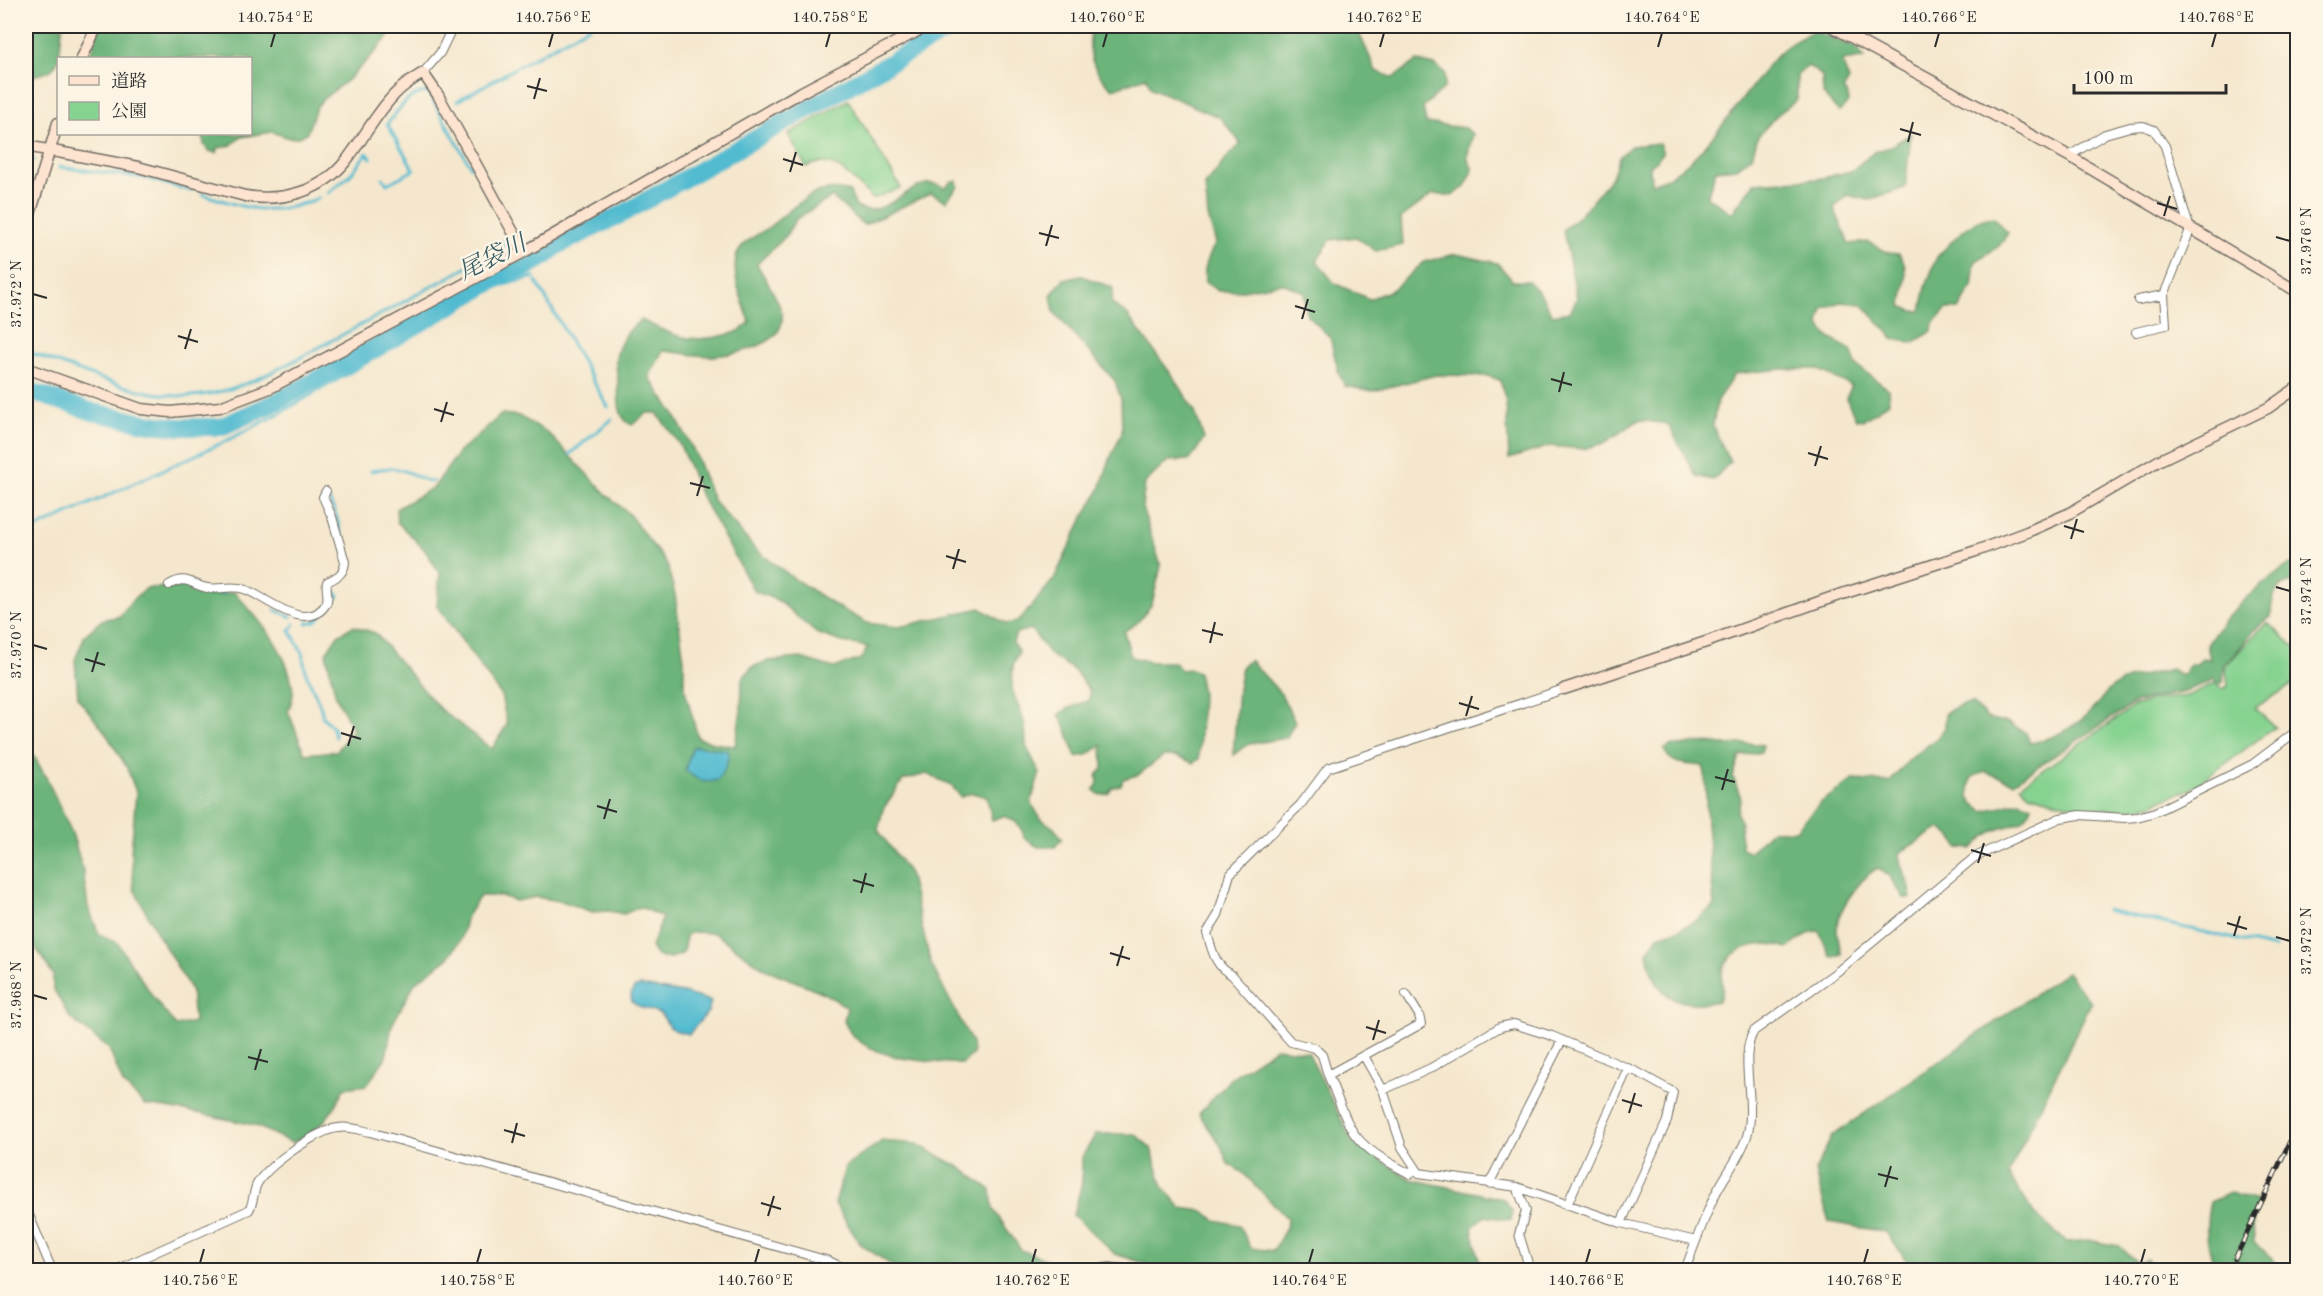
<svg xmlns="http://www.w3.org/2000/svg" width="2323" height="1296" font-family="'Old Standard TT','Noto Serif JP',serif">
<rect width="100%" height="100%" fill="#fcf5e5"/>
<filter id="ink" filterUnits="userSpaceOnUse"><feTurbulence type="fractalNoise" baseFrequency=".0167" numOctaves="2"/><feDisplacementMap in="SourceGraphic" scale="12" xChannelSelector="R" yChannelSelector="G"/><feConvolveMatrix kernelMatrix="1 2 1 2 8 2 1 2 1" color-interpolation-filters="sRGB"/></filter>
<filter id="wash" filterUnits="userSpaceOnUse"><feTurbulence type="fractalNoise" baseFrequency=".008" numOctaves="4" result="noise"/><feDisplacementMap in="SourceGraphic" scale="24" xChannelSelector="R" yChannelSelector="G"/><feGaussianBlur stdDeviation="1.35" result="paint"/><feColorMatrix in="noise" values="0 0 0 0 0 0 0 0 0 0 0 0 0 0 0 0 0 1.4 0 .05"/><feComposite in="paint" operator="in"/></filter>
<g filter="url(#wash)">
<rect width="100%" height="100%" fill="#f5e7cd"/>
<path fill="#86d290" stroke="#587e5e" stroke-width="1.5" d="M848 100 901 188 873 199C854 182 835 152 806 167L788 134Z
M2267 623C2279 630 2286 642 2297 648V682L2254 708 2275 727 2191 789 2134 810 2080 808 2029 794 2021 785 2136 705 2154 700 2187 696 2214 683 2223 689 2228 686 2225 666C2240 652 2251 636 2267 623Z"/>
<path fill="#6cb47a" stroke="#4c7052" stroke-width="1.5" d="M26 26H63C59 40 63 60 51 70 46 74 34 75 28 77H26Z
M100 26H397L377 50 350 78 322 100 316 108 307 133 299 137 289 138 272 132 241 137 230 146 218 148 217 153 209 151 204 145 203 134H200H250V58H89Z
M1092 26H1356L1376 71 1393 78 1417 61 1435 65 1445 73V87L1423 107 1426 123 1465 128 1473 134 1467 157 1473 170 1465 187 1452 196 1433 194 1401 218 1403 245 1376 251 1356 237 1330 240 1317 261 1334 283 1369 299 1392 290 1424 262 1456 254 1497 263 1513 281H1528L1540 293 1552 315 1570 312 1577 298 1563 230 1584 211 1612 177 1619 157 1631 146 1659 143 1663 153 1650 166 1651 183C1696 177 1746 88 1778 54 1787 44 1801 38 1813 31L1856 47 1864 58 1842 61 1849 80 1843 90 1848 95 1849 102 1839 112 1823 94 1822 76 1808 66 1797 75V100L1777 115 1758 136 1752 156 1737 168 1716 170 1707 197 1732 213 1754 183 1818 179 1851 171 1874 152 1890 147 1911 134 1905 188 1868 200 1847 195 1834 208 1849 244 1868 242 1889 253 1899 254C1911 269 1904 288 1902 306L1912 311H1921L1926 286 1937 257 1962 231 1978 220 1993 217 2008 233 1999 246 1975 262 1972 287 1959 309H1947L1935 321 1931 332 1913 343 1894 339 1862 304 1840 302 1823 309 1819 324 1828 337 1851 350 1856 365 1888 389 1889 402 1864 420 1856 419 1846 398 1852 386 1817 369H1782L1735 374 1717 400 1713 426 1730 462 1713 480 1696 476 1668 424 1639 420 1604 443 1583 449 1550 446 1509 459 1506 402 1500 380 1488 376 1436 375 1373 391 1345 386 1339 374 1330 337 1307 315 1304 292 1282 283 1238 291H1218L1205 282C1203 265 1208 257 1216 243L1208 217 1205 185C1218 172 1226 154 1241 144L1221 118 1151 88 1146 77 1113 89C1091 71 1086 51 1092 26Z
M957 181 958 186 946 201 931 193 864 225 832 197 796 219 785 237 757 264C764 277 780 301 782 314 786 346 736 354 714 356 697 357 679 352 663 351L649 377 674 414 695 453 713 500 755 549 796 580 836 606 867 623 899 627 980 608 1006 624 1016 622 1025 614 1054 579 1081 522 1100 489 1110 459 1122 432 1121 399 1115 381 1054 312 1051 295 1064 279 1082 276 1113 288 1112 304 1126 313 1177 382 1195 412 1204 439 1190 460 1168 461 1145 483 1142 507 1161 566 1152 604 1139 621 1124 632 1131 657 1151 662H1174L1181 670 1191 669 1198 672 1202 693 1199 759 1193 763 1176 756H1163L1138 775 1123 779 1121 785 1112 788 1108 794 1100 795 1094 790 1098 783 1097 775 1103 769 1102 745 1087 755 1076 757 1066 728 1059 715C1065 707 1079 705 1089 700L1090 691 1074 670 1050 655 1031 629 1016 633 1013 643 1019 652 1013 665 1012 689 1025 724 1026 746 1040 773 1031 802 1040 818 1054 828 1062 838 1055 847H1038L1024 838C1022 825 1016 821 1004 816L992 820 987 797 972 793 961 797 951 785 927 774 903 780 883 809 878 830 909 873 931 964 972 1043 973 1054 962 1064C927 1061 881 1061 854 1037 849 1033 847 1026 844 1021L847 1007 822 992 765 969 714 933 692 932 686 936 683 953C669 960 656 962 651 946L660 925 662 917 640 907 624 914 609 911 592 912 564 902 536 897 516 901 501 896H480L467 916 461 939 448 958 415 983 392 1025 386 1057 367 1085 344 1088C330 1119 322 1127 292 1143L254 1125 192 1112 145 1105 123 1084 109 1049 70 1018 53 988V975L26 932V747L32 753 46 777 72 833 83 871 88 907 99 934 117 942 153 997 176 1026 194 1022 191 990 158 935 134 889 131 853 136 792 127 768 105 732 78 698 75 660 85 635 102 620 120 616 132 600 147 588 192 586C206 598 217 596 234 592 260 620 291 654 293 693 293 699 290 706 288 711L305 754 337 751 353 729 336 697 326 653 338 635 353 626 375 633 440 709 492 749 507 724 501 695 437 606 440 573 424 549 397 522 396 509 434 487 459 452 502 414 519 416 547 432 607 495 628 513 667 564 675 595 684 660V686L698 738 714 743 735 746 741 711 742 679 752 667 768 661 801 658 834 668 861 659 868 647 842 642 816 633 779 601 754 591 701 496 680 445 657 413H647L632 425C616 419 619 397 618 383 618 375 615 366 616 359 617 345 630 326 642 320 670 334 689 344 721 336 735 333 739 333 750 322 743 302 732 279 736 258 739 242 757 236 769 227 795 208 814 181 850 192L856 207C890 223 914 168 945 188L951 182Z
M2290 564 2297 565V583C2275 580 2271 600 2271 617 2248 629 2243 651 2224 664L2223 682 2219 685 2212 678 2209 682 2180 693 2136 702 2014 782 1985 772 1972 777C1966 795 1967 801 1984 811L2020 801 2032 806C2026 825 2010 824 1994 831 1986 834 1979 843 1972 849L1959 848 1953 838 1940 828 1899 853C1899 871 1913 882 1910 898H1904L1889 876 1877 868C1860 879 1837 909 1837 930 1837 938 1840 946 1842 954L1834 957 1830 956 1819 931 1811 932 1788 948C1766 940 1733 944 1723 969 1718 982 1728 986 1718 1001 1677 1009 1653 996 1647 952L1658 936 1678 930 1697 920 1714 906 1707 824 1705 773 1703 766C1687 763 1672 767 1664 750L1672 745C1683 747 1686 745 1696 743 1706 741 1715 745 1725 745 1739 745 1749 741 1763 745L1761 752 1740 756 1733 777 1741 798 1737 813 1741 822 1740 832 1742 848 1750 852 1771 831 1796 830 1820 803 1853 780 1890 782 1910 759 1936 739 1945 728V713L1960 705 1973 703 1987 718 2009 723 2026 733 2030 743C2050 740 2073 728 2088 714 2102 702 2102 692 2121 682 2136 674 2155 675 2171 669L2179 674H2183L2191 664H2198L2202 658 2210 659 2207 645C2227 611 2258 586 2290 564Z
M1250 660 1281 694 1295 722 1286 738 1249 744 1233 755 1238 689 1242 666Z
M2067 972 2091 1003 2008 1174 2035 1215 2067 1242 2088 1240 2119 1246 2138 1263 2147 1259 2152 1270H1913L1886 1232 1829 1222 1815 1171 1832 1136Z
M1276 1048 1308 1052 1352 1141 1410 1179 1504 1199 1512 1211 1511 1220 1484 1216 1472 1228 1481 1269 1497 1265 1498 1270H1166L1115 1254 1073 1215 1082 1183V1157L1096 1134H1135L1151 1148 1163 1187 1181 1208 1204 1211 1215 1220 1239 1225 1251 1248 1273 1251 1286 1228 1287 1218 1242 1172 1228 1164 1221 1146 1199 1114 1232 1077Z
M882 1141 917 1144 961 1168 991 1190 993 1209 1021 1250 1074 1270H899L860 1244 835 1204 845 1167Z
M2230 1193 2257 1201 2253 1220 2254 1243 2273 1258 2275 1270H2215C2207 1243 2204 1229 2210 1202Z"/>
<path fill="#53bbd0" stroke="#3f737e" stroke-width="1.5" d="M695 746 726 750 729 753 726 766 718 780C704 785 696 779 685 770L692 749Z
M640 986 683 993 711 1001 708 1012 689 1034C683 1033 676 1032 671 1028 665 1024 666 1017 659 1013 649 1009 641 1009 632 1002L631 995 634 988Z"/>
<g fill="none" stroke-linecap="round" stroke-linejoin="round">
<path stroke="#53bbd0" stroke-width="3" d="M457 101 590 26
M26 158 34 160
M59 167 145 178 191 191
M383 178 387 184 414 170 387 124C398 111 409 92 428 92L471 167
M328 193 350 175 367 153 371 158
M202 194C249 209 271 218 319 198
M525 263 529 269
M536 281 608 407
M26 351C74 368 126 393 178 396 236 399 292 361 342 335 395 307 448 277 502 249L507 232
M570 454 612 419
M371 471C396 464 406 471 429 482L433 481
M328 498 336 515 343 541
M26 533 224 442 278 414 500 286 534 277
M200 590 204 592H226
M275 610 291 617
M307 623 316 621 339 596 332 588 341 578
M295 624 290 630 302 652 306 673 320 705 323 717 333 728 335 737
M2106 910 2275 948"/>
<path stroke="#53bbd0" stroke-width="18" d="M26 390 93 412 149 424 179 427H221L278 401 505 274 525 268 546 256 555 247 622 214 955 26"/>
</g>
</g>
<g filter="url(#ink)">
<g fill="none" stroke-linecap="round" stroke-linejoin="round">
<g stroke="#726d64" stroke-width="10">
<path id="street" d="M423 73 440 53 453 26
M2069 156 2105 134 2130 127 2143 126 2154 130 2165 146 2190 230 2164 295 2138 300
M2136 332 2166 325 2164 295
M169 585C187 574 191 585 207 588 219 590 232 585 244 589 264 595 306 636 326 604 330 597 325 590 327 582 337 577 344 574 345 562L332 517 323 497 326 491
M1406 994 1419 1015 1421 1024 1328 1075 1322 1055 1315 1048 1291 1042 1232 975C1215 967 1212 950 1207 933L1218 915 1230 874 1301 804 1328 768 1564 689
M1364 1056 1383 1090 1402 1147 1419 1173 1517 1187 1621 1223 1696 1241
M1328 1075C1336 1092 1345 1123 1356 1136 1369 1153 1392 1164 1410 1174L1415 1169
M1383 1090 1431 1068 1500 1027 1514 1024 1552 1036 1637 1072 1673 1092 1667 1121 1621 1223
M1489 1184 1562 1040
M1517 1187 1526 1210 1519 1234 1530 1270
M1567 1205 1628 1068
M26 1208 52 1270
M814 1268 815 1270
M116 1270 249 1210C254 1202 253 1192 257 1184 267 1166 317 1130 338 1128 348 1126 360 1130 370 1132L829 1261 848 1270
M1091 1270 1110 1267 1133 1270
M1685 1270C1694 1246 1703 1221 1714 1197 1724 1176 1740 1158 1747 1136 1757 1104 1738 1056 1754 1031L1838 971 1975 857 2060 818 2080 815 2125 818 2137 817 2155 812 2253 764 2298 730"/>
</g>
<g stroke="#726d64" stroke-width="13">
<path id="secondary" d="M1831 26 2069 156 2298 292
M82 58 97 26
M26 146 138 167 245 196C281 202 321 192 345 162 362 141 375 115 394 95 402 86 413 79 423 73L438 95 524 252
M26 227 58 123
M26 368 141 409 170 412 220 407 270 388 524 252 796 95 927 26
M1564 689 1706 642 1833 597 1976 551 2027 532 2068 514 2160 460 2268 408 2298 387"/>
</g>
<use href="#street" stroke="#fff" stroke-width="8"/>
<use href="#secondary" stroke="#fde4d0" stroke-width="10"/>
<g stroke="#2b2b2b" stroke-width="5">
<path id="rail" d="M2235 1259 2298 1124"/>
</g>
<use href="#rail" stroke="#fcf5e5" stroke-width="3" stroke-dasharray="9" stroke-linecap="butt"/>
</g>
</g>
<path fill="none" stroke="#2b2b2b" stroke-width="2" d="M271 47 275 33M549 47 553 33M826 47 830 33M1103 47 1107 33M1380 47 1384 33M1658 47 1662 33M1935 47 1939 33M2212 47 2216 33M527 86 547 91M534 99 540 78M1900 129 1921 135M1908 142 1913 122M783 159 803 165M790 172 796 152M2157 203 2177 209M2164 216 2170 196M1039 233 1059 238M2276 237 2290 241M1046 246 1052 225M33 294 47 298M1295 306 1315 312M1302 319 1308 299M178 336 198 342M185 349 191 329M1551 379 1572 385M1559 392 1564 372M434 409 454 415M441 422 447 402M1808 453 1828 459M1815 466 1821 446M690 483 710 488M697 496 703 476M2064 526 2084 532M2071 539 2077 519M946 556 966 562M953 569 959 549M2276 587 2290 591M1202 630 1223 635M1210 643 1215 622M33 645 47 649M85 659 105 665M92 672 98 652M1459 703 1479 709M1466 716 1472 696M341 733 361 739M348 746 354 726M1715 777 1735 782M1722 790 1728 769M597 806 617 812M604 819 610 799M1971 850 1991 856M1978 863 1984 843M853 880 874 886M861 893 866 873M2227 923 2247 929M2234 936 2240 916M2276 937 2290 941M1110 953 1130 959M1117 966 1123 946M33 995 47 999M1366 1027 1386 1033M1373 1040 1379 1020M248 1057 268 1062M255 1070 261 1049M1622 1100 1642 1106M1629 1113 1635 1093M504 1130 525 1136M512 1143 517 1123M1878 1174 1898 1179M1885 1187 1891 1166M761 1203 781 1209M768 1216 774 1196M200 1263 204 1249M477 1263 481 1249M755 1263 759 1249M1032 1263 1036 1249M1309 1263 1313 1249M1586 1263 1590 1249M1864 1263 1868 1249M2141 1263 2145 1249"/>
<g text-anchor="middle" stroke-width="5" stroke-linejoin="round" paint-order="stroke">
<g font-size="24" font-style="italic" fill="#395d65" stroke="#fcf5e5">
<text transform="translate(492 257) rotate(-26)" y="8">尾袋川</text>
</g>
</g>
<rect width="2323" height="1296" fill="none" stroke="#fcf5e5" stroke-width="66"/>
<rect x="57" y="57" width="195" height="78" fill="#fcf5e5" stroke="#a8a49b" stroke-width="1.5"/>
<rect x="69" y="76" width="30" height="9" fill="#fde4d0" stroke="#a8a49b" stroke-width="1.5"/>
<text x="111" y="87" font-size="18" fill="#2b2b2b">道路</text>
<rect x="69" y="102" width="30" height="18" fill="#86d290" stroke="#a8a49b" stroke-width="1.5"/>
<text x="111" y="117" font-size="18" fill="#2b2b2b">公園</text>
<path d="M2074 84v9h152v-9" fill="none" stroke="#2b2b2b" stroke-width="3"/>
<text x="2083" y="84" font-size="18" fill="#2b2b2b" stroke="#fcf5e5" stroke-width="4.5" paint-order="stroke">100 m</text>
<rect x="33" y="33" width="2257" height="1230" fill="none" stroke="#2b2b2b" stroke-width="2"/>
<g font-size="15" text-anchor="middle" fill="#2b2b2b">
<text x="275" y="22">140.754°E</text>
<text x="553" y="22">140.756°E</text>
<text x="830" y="22">140.758°E</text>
<text x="1107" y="22">140.760°E</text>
<text x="1384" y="22">140.762°E</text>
<text x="1662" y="22">140.764°E</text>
<text x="1939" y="22">140.766°E</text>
<text x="2216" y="22">140.768°E</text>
<text transform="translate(2306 241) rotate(-90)" y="5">37.976°N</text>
<text transform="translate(16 294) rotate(-90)" y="5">37.972°N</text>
<text transform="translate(2306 591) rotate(-90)" y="5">37.974°N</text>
<text transform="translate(16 645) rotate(-90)" y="5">37.970°N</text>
<text transform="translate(2306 941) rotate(-90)" y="5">37.972°N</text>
<text transform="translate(16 995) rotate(-90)" y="5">37.968°N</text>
<text x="200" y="1285">140.756°E</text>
<text x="477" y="1285">140.758°E</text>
<text x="755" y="1285">140.760°E</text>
<text x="1032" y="1285">140.762°E</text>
<text x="1309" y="1285">140.764°E</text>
<text x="1586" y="1285">140.766°E</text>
<text x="1864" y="1285">140.768°E</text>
<text x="2141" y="1285">140.770°E</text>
</g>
</svg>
